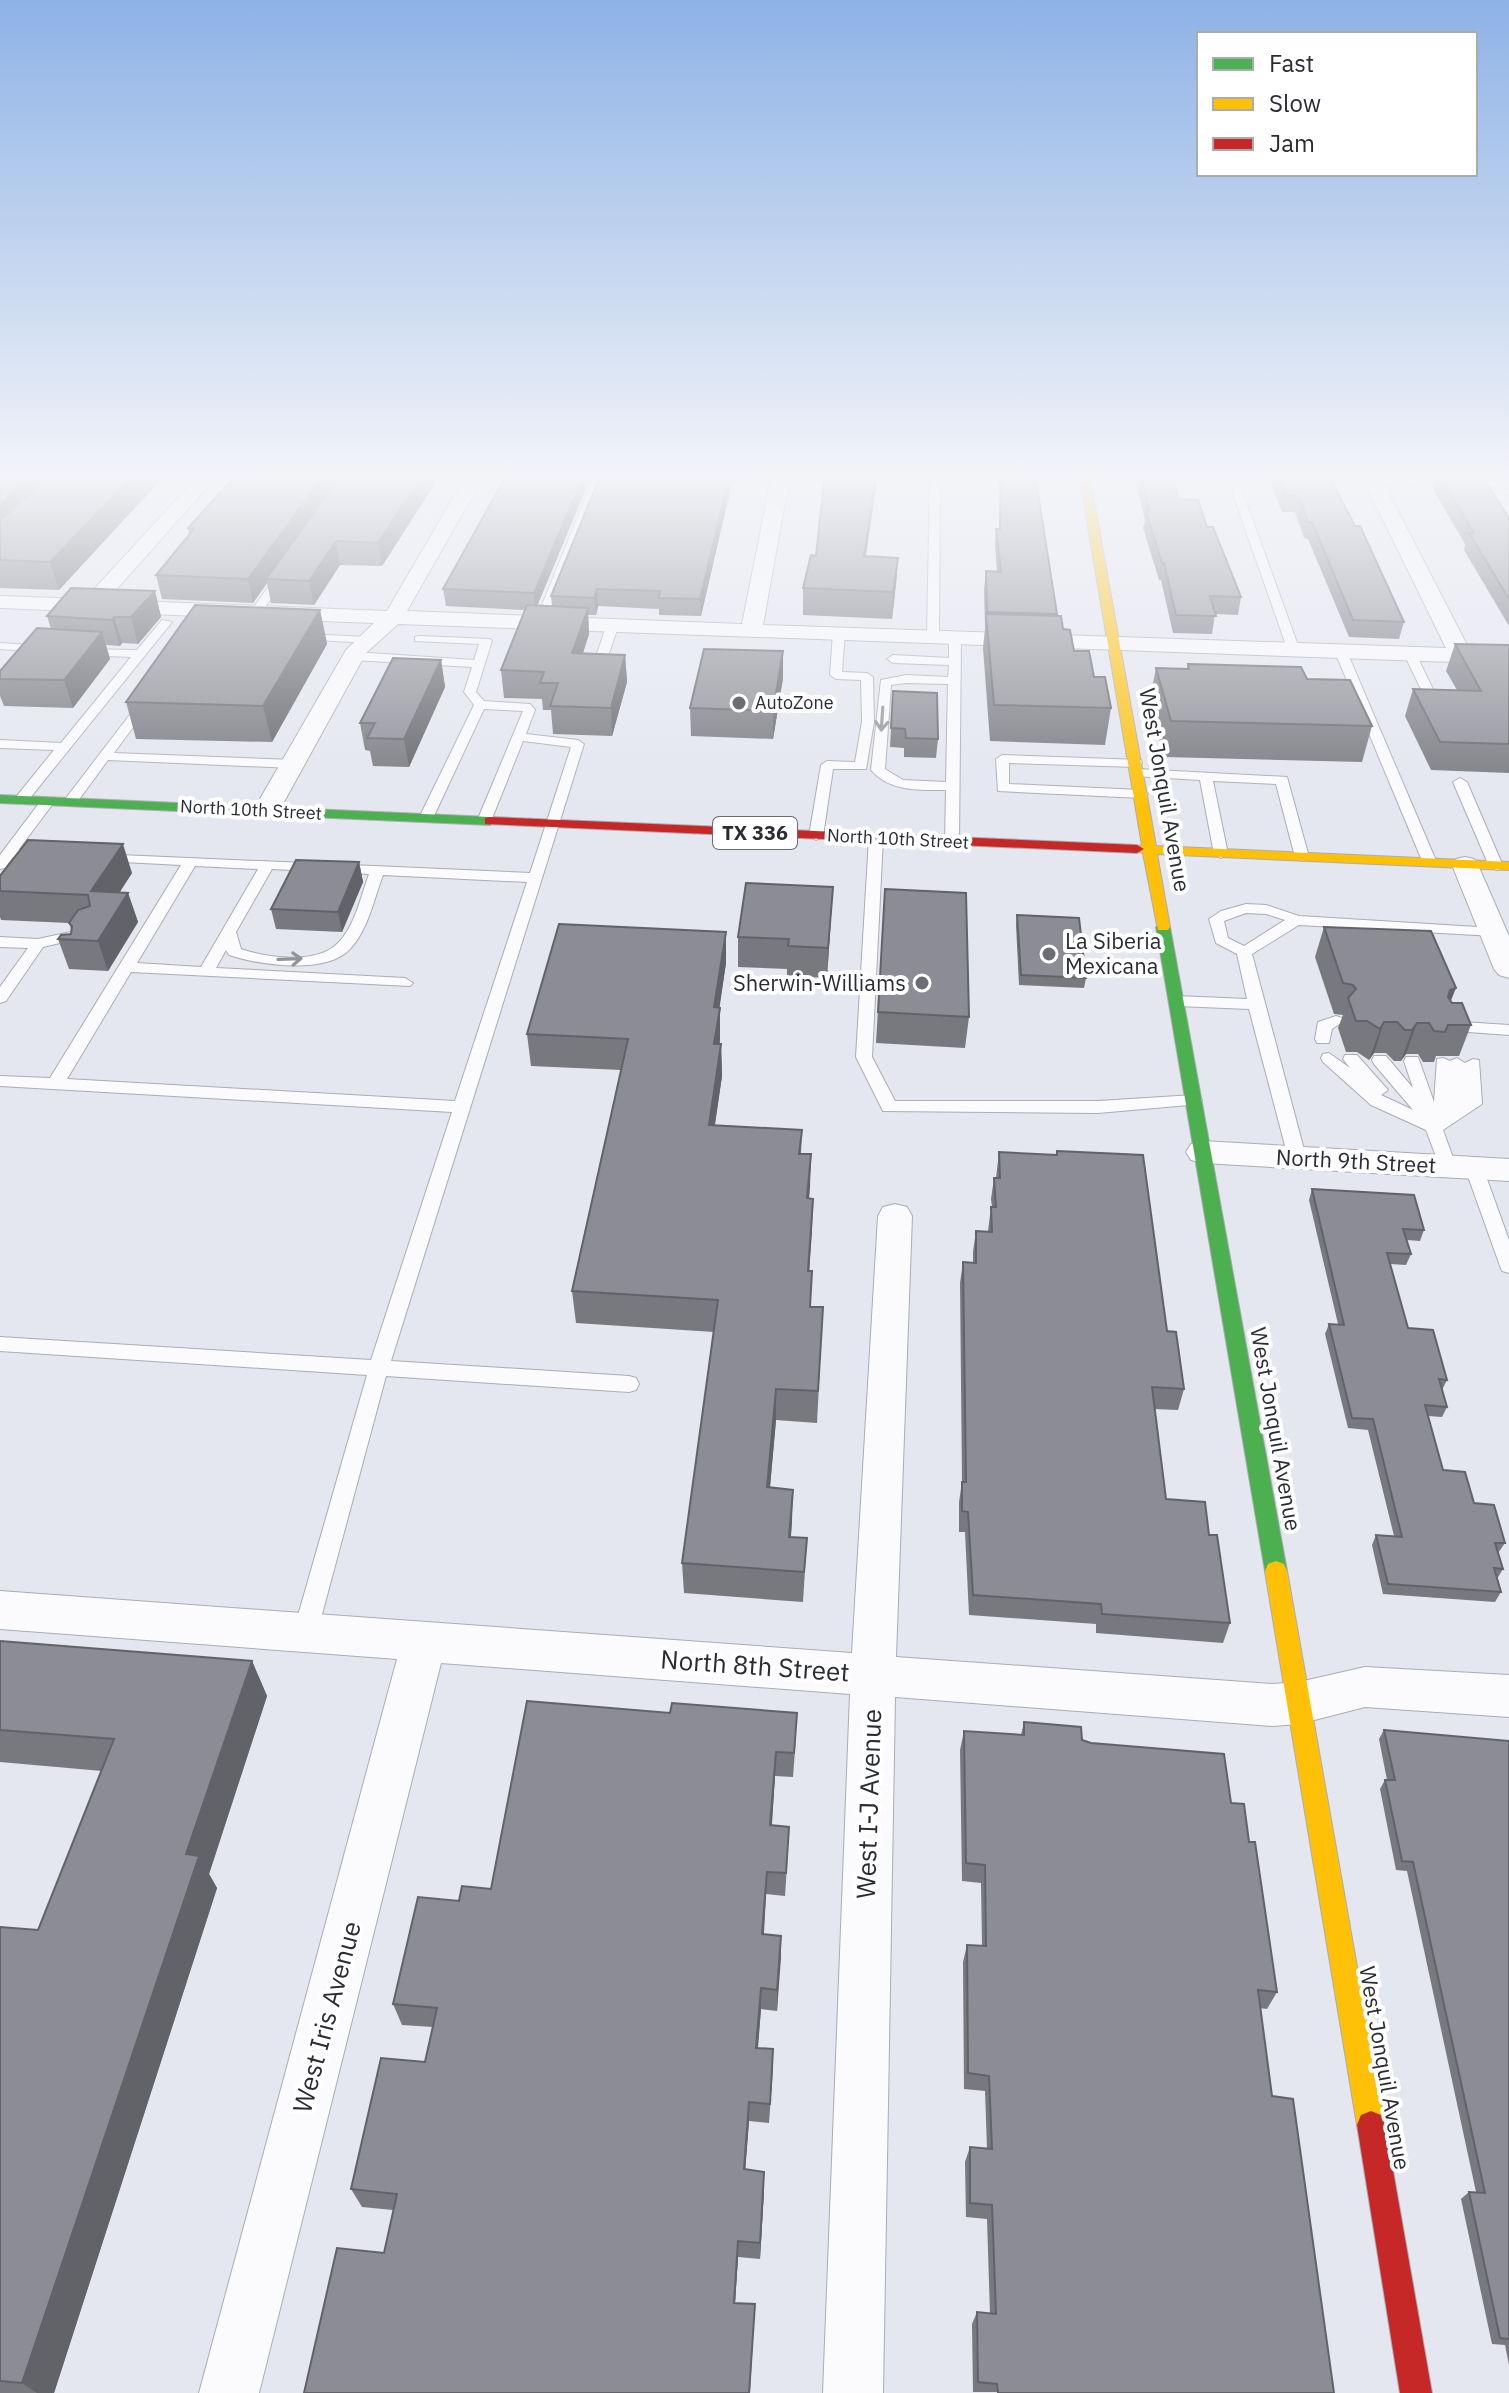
<svg xmlns="http://www.w3.org/2000/svg" width="1509" height="2393" font-family="'IBM Plex Sans',sans-serif">
<rect width="100%" height="100%" fill="#e4e6f0"/>
<g fill="none" stroke-linecap="round" stroke-linejoin="round">
<g stroke="#abacb4" stroke-width="2">
<path id="lane" d="M595 474H605L551 611 540 623H532L530 621 540 610Z
M930 474H940L939 637 933 640 927 637Z
M1226 474H1236L1300 651 1298 653 1288 651Z
M279 572 288 574 261 613H253L251 611Z
M162 620 172 622 26 803H16V797L54 750 0 748V740L61 743 131 657 83 655 79 653V649L137 650Z
M613 621 619 624 602 674 592 677 590 674 607 624Z
M839 630 845 633 842 672 867 673 873 677 874 722 866 769H833L823 836 816 840 809 836 821 765 827 761 855 762 862 722 861 680 836 679 830 675 833 633Z
M304 634 369 637 375 640 369 643 300 639 298 637Z
M955 635 961 638 959 842 952 846 945 842 946 790C920 790 890 792 871 770L881 680 906 675 948 677 949 665 893 663 887 659 893 655 949 658V638ZM906 683 948 684 946 782 903 780 885 769 891 685Z
M419 636 490 639 492 641 476 692 484 701 530 704 535 710 526 734 578 740 584 744 391 1361 629 1376 636 1378 639 1384 636 1390 629 1392 386 1376 317 1633 313 1640 305 1643 297 1640 293 1633 367 1375 0 1351V1337L371 1360 452 1112 0 1086V1076L50 1078 181 865 103 861 98 860V854L530 873 571 747 523 741 491 821 489 824H479L477 821 523 711 484 709 433 818 431 821H421L419 818 474 705 464 692 472 667 354 660 348 656 354 652 474 660 479 644 415 641V637ZM195 866 258 869 201 967 137 963ZM272 869 369 874C361 896 355 926 338 943 317 965 267 958 241 949L236 932ZM383 875 527 882 455 1101 67 1079 131 972 410 986 413 983 405 978 216 968 226 950 229 955C259 965 326 975 350 949 368 930 374 899 383 875Z
M0 643 45 646 51 649 45 652 0 649Z
M1337 650 1347 652 1437 863 1435 866H1425L1423 863 1335 652Z
M1406 652 1416 654 1442 708 1440 711 1430 708 1404 654Z
M145 699 151 703 114 753 293 760 299 764 293 768 108 760 75 805H65L63 802 141 700Z
M1002 755 1141 760 1142 763 1136 767 1009 763V784L1141 790 1148 794 1141 798 998 791 996 759Z
M1138 769 1287 777 1309 857 1302 861 1295 857 1276 784 1213 781 1228 854 1221 858 1214 854 1200 780 1133 776 1131 773Z
M1460 778 1467 782 1503 866 1501 869 1496 870 1489 866 1453 782Z
M48 797 55 801 19 849 41 851 48 855 41 859 13 857 5 868 0 869V855L43 798Z
M876 834 883 838 872 1057 895 1101H1098L1194 1095 1202 1100 1200 1104 1098 1113 883 1111 856 1057 869 838Z
M1246 904 1266 905 1299 916 1494 928 1501 932 1494 936 1299 925 1252 954 1306 1157 1297 1163 1288 1157 1249 1009 1177 1006 1169 1001 1177 996 1247 999 1237 954 1216 943 1209 919 1221 911ZM1246 913 1266 914 1285 920 1244 946 1228 938 1224 921Z
M80 930 85 931V937L43 947 6 1001 0 1003V987L28 948 0 947V937L38 939Z
M1336 1016 1342 1018 1344 1021 1332 1029 1329 1043H1317L1315 1039 1318 1022Z
M1447 1021 1509 1025V1035L1441 1030 1439 1026 1441 1022Z
M1329 1053 1350 1068 1343 1059 1345 1055H1357L1388 1090 1381 1095 1413 1110 1374 1064 1372 1060 1374 1056H1386L1413 1088 1404 1061 1406 1057H1418L1434 1102 1437 1059 1443 1058 1450 1061 1457 1058 1465 1063 1473 1059 1479 1060 1482 1104 1443 1130 1456 1166 1453 1170H1441L1426 1130 1371 1105 1323 1062 1321 1058 1323 1054Z
M1474 1162 1483 1168 1509 1240V1273L1502 1271 1500 1266 1465 1168Z"/>
</g>
<g stroke="#abacb4" stroke-width="2">
<path id="street" d="M200 474H219L107 600 387 611 467 474H485L407 611 742 624 772 474H790L763 625 1446 648 1365 483 1248 479 1239 474 1509 476V488L1384 484 1469 649 1509 650V664L398 624 366 653 279 811 275 816H257L253 811 346 650 374 623 0 608V596L85 599Z
M1465 857 1474 859 1478 865 1509 936V978L1499 975 1494 969 1452 865 1456 859Z
M1203 1141 1509 1159V1181L1203 1163 1191 1160 1186 1152 1191 1144Z
M895 1204 907 1207 912 1216 896 1657 1272 1684 1299 1682 1365 1667 1509 1675V1717L1365 1707 1299 1724 1272 1726 895 1697 883 2393H823L850 1694 441 1663 259 2393H199L397 1659 0 1629V1591L852 1653 878 1216 883 1207Z"/>
</g>
<g stroke="#abacb4" stroke-width="2">
<path id="fast" d="M0 795 490 817 497 821 490 825 0 803Z
M1163 923 1170 927 1287 1571 1284 1578 1276 1581 1268 1578 1265 1571 1156 927Z"/>
</g>
<g stroke="#abacb4" stroke-width="2">
<path id="slow" d="M1079 474H1089L1156 846 1509 862V870L1157 854 1170 927 1168 930H1158L1143 853 1130 849 1142 845Z
M1276 1561 1284 1564 1287 1571 1385 2125 1381 2135 1371 2139 1361 2135 1357 2125 1265 1571 1268 1564Z"/>
</g>
<g stroke="#abacb4" stroke-width="2">
<path id="jam" d="M490 817 1137 845 1144 849 1137 853 485 824V818Z
M1371 2111 1381 2115 1385 2125 1432 2393H1400L1357 2125 1361 2115Z"/>
</g>
<use href="#lane" fill="#fbfbfd" fill-rule="evenodd"/>
<use href="#street" fill="#fbfbfd" fill-rule="evenodd"/>
<use href="#fast" fill="#4caf50" fill-rule="evenodd"/>
<use href="#slow" fill="#ffc107" fill-rule="evenodd"/>
<use href="#jam" fill="#c62828" fill-rule="evenodd"/>
</g>
<path fill="#78797f" d="M0 474H166L59 590 0 588Z
M237 474H441L382 566 340 565 314 605 271 603 267 583 253 603 162 599 156 575 189 535 188 528Z
M507 474H592L537 606H552L551 596 601 474H734L701 616 659 615V609L598 606 596 615H588L589 634 583 653 625 655 627 682 612 736 553 734 551 710H543L542 699 504 698 501 670 525 610 446 606 443 589Z
M998 474H1035L1057 616 1074 651 1094 677 1111 708 1105 745 990 741 983 648 985 628 984 589 986 571 997 572 995 545 996 529H999L1000 497Z
M1134 474H1171L1179 499 1207 527 1241 597 1238 615 1215 614 1212 634 1173 633 1161 580H1159L1143 528 1145 520Z
M1273 474H1328L1404 622 1399 639 1349 637 1308 539 1304 538 1295 512H1282L1271 483Z
M1437 474H1481L1509 518V626L1464 550 1465 544 1433 489Z
M816 556 898 558 896 584 892 619 803 615V588Z
M155 591 161 617 138 644 122 643 120 646 106 645 110 659 73 708 4 706 0 696V671L51 629 47 616Z
M320 610 327 644 272 742 136 739 126 702Z
M1455 644 1509 645V773L1431 770 1405 716 1413 689 1457 690 1446 671Z
M441 660 445 687 409 767 373 766 370 751 365 750 360 723Z
M1188 664 1307 679 1372 726 1362 762 1164 757 1149 704 1156 668 1187 669Z
M783 678 773 739 691 736 690 708Z
M893 691 938 739 936 758 904 757V748L890 747Z
M359 862 363 882 342 932 276 929 271 909Z
M132 873 120 892 128 893 138 922 108 971 69 969 58 939 71 934 72 931 69 923 1 920 0 917V876Z
M833 887 827 978 787 976V969L738 967V937Z
M885 889 969 1017 965 1048 876 1043Z
M1017 915 1086 978 1084 988 1019 985 1016 925Z
M1324 927 1451 1001 1471 1025 1459 1056H1436L1434 1062H1423L1418 1054H1406L1401 1061H1394L1386 1053H1374L1369 1060 1357 1052H1346L1338 1028 1343 1015 1334 1014 1315 957Z
M726 932V963L719 1008 720 1044H721L722 1076 715 1125 802 1130 801 1154H811L809 1199H813L809 1271 811 1307H823L817 1423 776 1420 770 1488 792 1521 791 1537 807 1538 803 1602 684 1593 682 1563 714 1332 576 1323 572 1291 621 1070 531 1066 527 1034Z
M1057 1151 1167 1331 1184 1389 1178 1410 1154 1409 1166 1499 1209 1535 1230 1623 1223 1643 1096 1633V1624L969 1615 965 1532H959V1502L962 1482 960 1283 963 1262 973 1263V1252L976 1231H988L991 1207H992L991 1199 994 1178H996L999 1152 1056 1155Z
M1312 1189 1424 1230 1420 1241 1407 1240 1411 1254 1406 1265 1390 1264 1408 1328 1447 1380 1442 1390 1447 1407 1442 1417 1428 1416 1443 1470 1474 1503 1505 1543 1498 1553 1503 1569 1497 1579 1501 1592 1495 1602 1383 1594 1372 1545 1376 1535 1394 1536 1368 1430 1348 1428 1325 1334 1329 1324H1338L1309 1200Z
M0 1641 252 1661 267 1696 209 1874 217 1888 54 2393H0V1927L38 1930 102 1771 0 1762Z
M1024 1722 1082 1740 1231 1803 1249 1842 1277 1992 1267 2009 1260 2008 1272 2096 1334 2393 973 2392 972 2324 977 2312 990 2314 987 2219 966 2217 965 2162 970 2147 987 2149 985 2091 964 2089 963 1962 967 1945H982L981 1883 962 1881 960 1750 964 1731 1021 1735Z
M1384 1730 1509 1741V2365L1505 2345 1492 2344 1461 2199 1469 2192H1476L1407 1871 1396 1870 1380 1789 1385 1780H1387L1379 1739Z
M796 1737 793 1777 775 1776 772 1825 788 1850 785 1896 766 1894 764 1934 781 1936 777 2011 761 2009 758 2048 773 2069 769 2123 749 2121 745 2170 764 2190 760 2259 738 2257 735 2303 755 2304V2319L393 2210 362 2207 351 2189 425 2062 433 2027 402 2025 393 2004 459 1901 491 1889Z"/>
<path fill="#626368" d="M34 474H71L0 539V504Z
M135 474H166L59 590 50 562Z
M325 474H344L266 579 267 583 253 603 248 579Z
M423 474H441L382 566 378 543Z
M584 474H592L535 611 534 593Z
M730 474H734L701 616 700 599Z
M876 474H878L862 582 864 556Z
M336 541 340 565 314 605 309 581Z
M898 558 896 584 892 619 893 592Z
M597 589 598 606 596 615 594 598Z
M155 591 161 617 138 644 131 617Z
M588 608 589 634 574 680 572 653Z
M320 610 327 644 272 742 263 706Z
M114 617 122 643 120 646 112 620Z
M102 632 110 659 73 708 64 680Z
M783 651V678L773 739V711Z
M625 655 627 682 612 736 611 708Z
M441 660 445 687 409 767 404 739Z
M123 844 132 873 101 920 91 891Z
M359 862 363 882 342 932 338 912Z
M833 887 831 916 827 978 828 948Z
M128 893 138 922 108 971 98 941Z
M726 932V963L716 1032 720 1008V1039L714 1075V1007Z
M1456 988 1444 1018 1438 1021 1450 990Z
M1384 1022 1374 1053 1369 1060 1380 1029Z
M1417 1023 1406 1054 1401 1061 1412 1030Z
M721 1044 722 1076 710 1156 709 1125Z
M811 1154 810 1187 806 1231 807 1198Z
M813 1199 812 1231 807 1303 808 1271Z
M776 1389V1420L767 1519V1487Z
M793 1490 792 1521 788 1568 789 1537Z
M252 1661 267 1696 209 1874 217 1888 54 2393H37L22 2383 186 1854Z
M776 1752 775 1776 770 1848V1825Z
M767 1872 766 1894 762 1956V1934Z
M781 1936V1958L777 2011V1990Z
M761 1988V2009L756 2068V2048Z
M749 2102V2121L744 2187V2169Z
M764 2172V2190L760 2259V2243Z
M738 2241V2257L734 2318V2303Z
M755 2304 750 2393H749Z"/>
<path fill="#8c8d94" stroke="#626368" stroke-width="2" d="M0 474H34L0 504Z
M53 474H135L50 562 0 560V520Z
M237 474H325L248 579 156 575 194 529 188 528Z
M342 474H423L378 543 336 541 309 581 266 579Z
M507 474H584L534 593 443 589Z
M601 474H730L700 599 659 598 660 591 597 589 594 598 551 596Z
M825 474H876L864 556 898 558 893 592 803 588 811 555 816 556Z
M1001 474H1035L1057 614 987 612 986 571 1001 572 996 529H1000Z
M1141 474H1171L1179 499 1198 500 1207 527H1213L1241 597 1210 596 1216 616 1176 615 1164 563H1162L1146 511H1149Z
M1277 474H1328L1355 526H1360L1404 622 1353 620 1312 522H1308L1299 496H1286Z
M1439 474H1481L1509 518V599L1469 533H1474Z
M71 588 155 591 131 617H114L112 620 47 616Z
M195 605 320 610 263 706 126 702Z
M527 605 588 608 572 653 625 655 611 708 550 706 558 683H540L544 672 501 670Z
M986 614 1061 616 1063 629 1070 630 1074 651H1089L1094 677H1105L1111 708 994 705Z
M37 628 102 632 64 680 0 679V671Z
M1455 644 1509 645V744L1440 742 1413 689 1481 691Z
M704 649 783 651 773 711 690 708Z
M393 658 441 660 404 739 367 738 375 723H360Z
M1188 664 1301 667 1307 679 1350 680 1372 726 1171 721 1156 668 1189 669Z
M893 691 937 693 938 739 906 738 905 729 891 728Z
M28 840 123 844 91 891 128 893 98 941 58 939 61 935 71 934 72 926 69 923 78 910 90 906 88 895 0 891V876Z
M296 860 359 862 338 912 271 909Z
M746 883 833 887 828 948 788 946 789 939 738 937Z
M885 889 966 893 969 1017 878 1012Z
M1017 915 1079 918 1086 978 1021 975Z
M559 924 726 932 714 1007 720 1008 714 1044H721L709 1125 802 1130 799 1154H811L807 1198 813 1199 808 1271H812L810 1307H823L818 1391 776 1389 767 1487 793 1490 789 1537 807 1538 804 1572 682 1563 718 1300 572 1291 628 1039 527 1034Z
M1324 927 1431 931 1456 988 1450 990 1448 997 1452 1003H1462L1471 1025H1448L1445 1032 1434 1031 1429 1023H1417L1412 1030H1405L1397 1022H1384L1380 1029 1367 1021H1356L1348 998 1356 989 1353 985 1343 983Z
M1057 1151 1143 1155 1167 1331 1176 1332 1184 1389 1152 1387 1166 1499 1205 1502 1209 1535H1217L1230 1623 1102 1614 1101 1604 973 1595 968 1512 962 1511V1482H966L963 1262 976 1263V1231L992 1232 991 1207H996L994 1178H1000L999 1152 1057 1155Z
M1312 1189 1414 1195 1424 1230 1403 1229 1411 1254 1387 1253 1408 1328 1433 1330 1447 1380 1439 1379 1447 1407 1425 1405 1443 1470 1465 1472 1474 1503 1494 1505 1505 1543H1495L1503 1569 1494 1568 1501 1592 1388 1584 1376 1535 1402 1537 1373 1419 1352 1418 1329 1324 1344 1325Z
M0 1641 252 1661 186 1854 199 1856 22 2383 0 2381V1927L38 1930 114 1739 0 1730Z
M527 1701 670 1713 672 1703 797 1713 794 1753 776 1752 770 1825 789 1827 786 1873 767 1872 762 1934 781 1936 777 1990 761 1988 756 2048 773 2049 770 2104 749 2102 744 2169 764 2172 760 2243 738 2241 734 2303 755 2304 749 2393H304L337 2248 384 2253 397 2194 351 2189 381 2058 425 2062 437 2008 393 2004 418 1897 459 1901 462 1886 491 1889Z
M1024 1722 1081 1727 1082 1740 1091 1743 1224 1754 1231 1803 1244 1804 1249 1842H1255L1277 1992 1258 1990 1272 2096 1293 2099 1334 2393H998L997 2384 978 2382 977 2312 996 2314 992 2205 970 2203V2147L992 2149 989 2076 968 2073 967 1945 986 1946 985 1865 966 1863 964 1731 1024 1735Z
M1384 1730 1509 1741V2339L1500 2338 1469 2192 1485 2193 1413 1862 1402 1861 1385 1780H1395Z"/>
<defs><path id="oneway-shaft" d="M-6 0H5M1.5-3L5.5 0L1.5 3" fill="none" stroke-width="1.6" stroke-linecap="round" stroke-linejoin="round" transform="scale(2)"/></defs>
<g stroke="#929498">
<use href="#oneway-shaft" transform="translate(882 719) rotate(94)"/>
<use href="#oneway-shaft" transform="translate(290 959) rotate(-2)"/>
</g>
<linearGradient id="sky" x2="0" y2="1"><stop stop-color="#8db2e6"/><stop offset="0.59" stop-color="#f3f4f8"/><stop offset="1" stop-color="#f3f4f8" stop-opacity="0"/></linearGradient>
<rect width="1509" height="809" fill="url(#sky)"/>
<g fill="#6b6d75" stroke="#fff" stroke-width="3">
<circle cx="739" cy="703" r="8"/>
<circle cx="1049" cy="954" r="8"/>
<circle cx="922" cy="983" r="8"/>
</g>
<g text-anchor="middle" stroke-width="8" stroke-linejoin="round" paint-order="stroke">
<g font-size="18" fill="#2a2c33" stroke="#fff" text-anchor="start">
<text x="755" y="709">AutoZone</text>
</g>
<g font-size="18" fill="#2a2c33" stroke="#fff">
<text transform="translate(251 810) rotate(3)" y="6">North 10th Street</text>
<text transform="translate(898 839) rotate(3)" y="6">North 10th Street</text>
</g>
<rect fill="#fff" stroke="#6a6b70" stroke-width="2" x="713" y="817" width="84" height="32" rx="6"/>
<g font-size="20" font-weight="bold" fill="#2a2c33">
<text x="755" y="840">TX 336</text>
</g>
<g font-size="22" fill="#2a2c33" stroke="#fff">
<text transform="translate(1165 790) rotate(80)" y="8">West Jonquil Avenue</text>
<text transform="translate(1356 1161) rotate(3)" y="8">North 9th Street</text>
<text transform="translate(1276 1429) rotate(80)" y="8">West Jonquil Avenue</text>
<text transform="translate(1385 2068) rotate(80)" y="8">West Jonquil Avenue</text>
</g>
<g font-size="22" fill="#2a2c33" stroke="#fff" text-anchor="start">
<text x="1065" y="949">La Siberia<tspan x="1065" dy="25">Mexicana</tspan></text>
<text x="906" y="991" text-anchor="end">Sherwin-Williams</text>
</g>
<g font-size="26" fill="#2a2c33" stroke="#fff">
<text transform="translate(755 1666) rotate(4)" y="9">North 8th Street</text>
<text transform="translate(869 1804) rotate(-88)" y="9">West I-J Avenue</text>
<text transform="translate(327 2017) rotate(-75)" y="9">West Iris Avenue</text>
</g>
</g>
<rect x="1197" y="32" width="280" height="144" fill="#ffffff" stroke="#aaabad" stroke-width="2"/>
<rect x="1213" y="58" width="40" height="12" fill="#4caf50" stroke="#aaabad" stroke-width="2"/>
<text x="1269" y="72" font-size="24" fill="#2a2c33">Fast</text>
<rect x="1213" y="98" width="40" height="12" fill="#ffc107" stroke="#aaabad" stroke-width="2"/>
<text x="1269" y="112" font-size="24" fill="#2a2c33">Slow</text>
<rect x="1213" y="138" width="40" height="12" fill="#c62828" stroke="#aaabad" stroke-width="2"/>
<text x="1269" y="152" font-size="24" fill="#2a2c33">Jam</text>
</svg>
